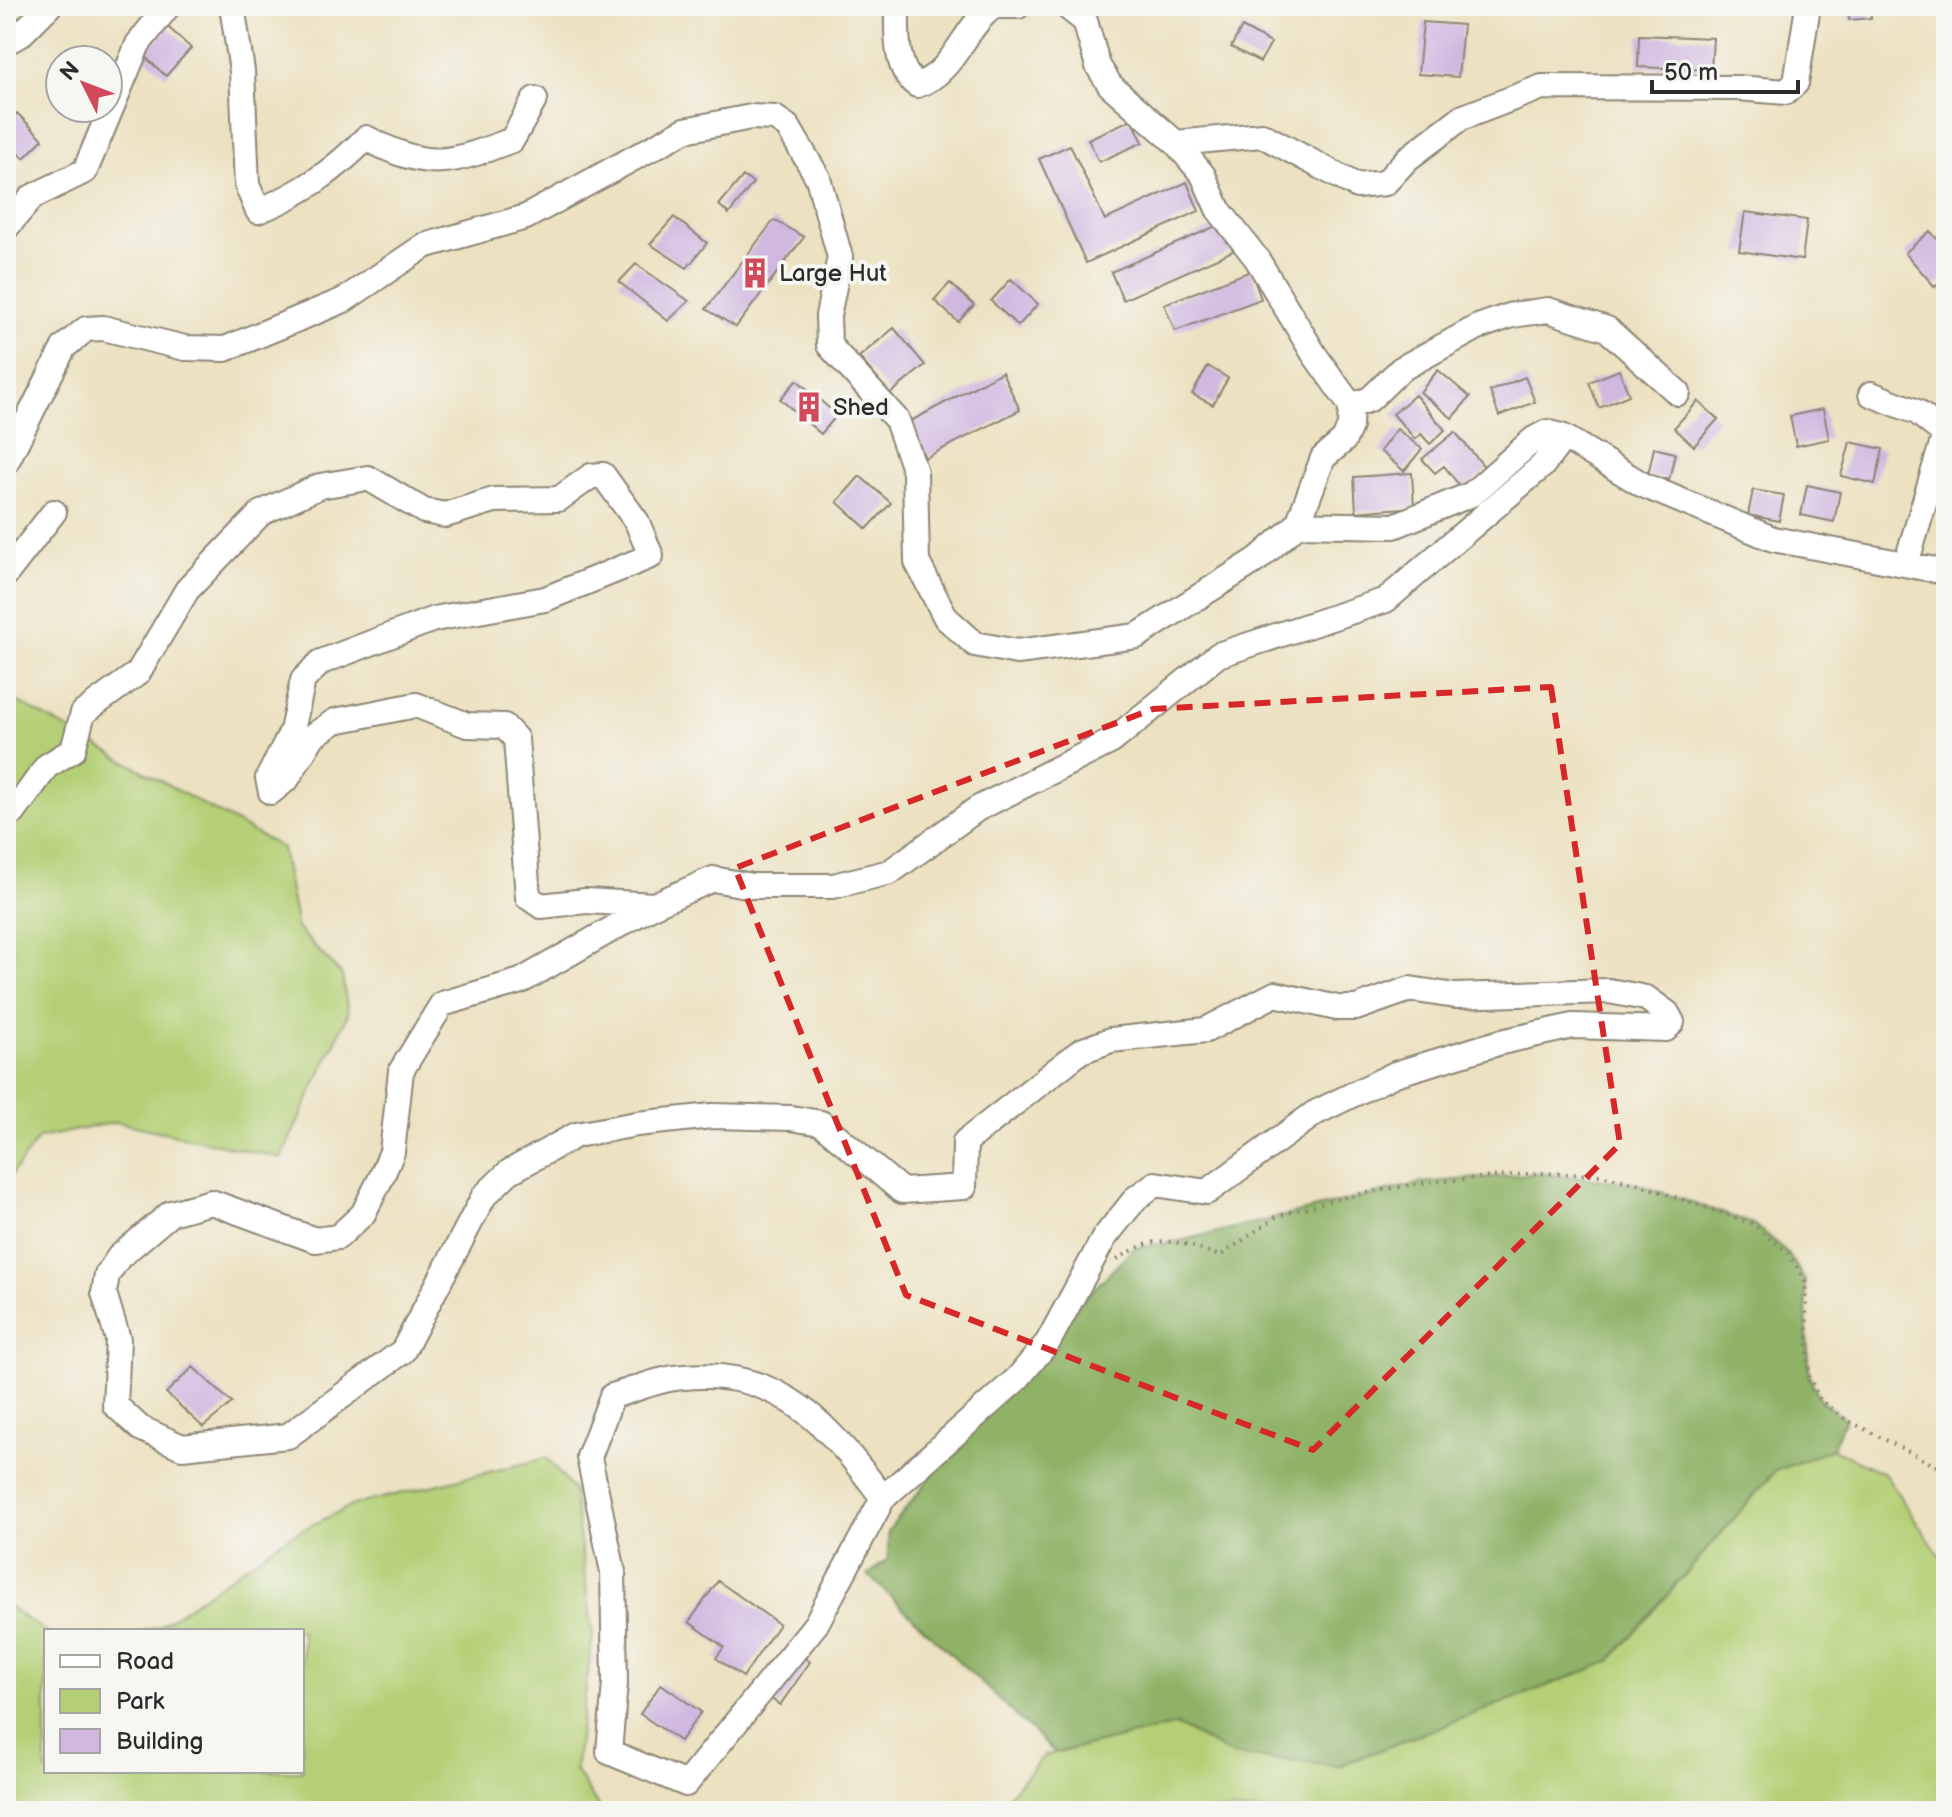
<svg xmlns="http://www.w3.org/2000/svg" width="1952" height="1817" font-family="'Balsamiq Sans',sans-serif">
<rect width="100%" height="100%" fill="#f6f6f2"/>
<filter id="ink" filterUnits="userSpaceOnUse"><feTurbulence type="fractalNoise" baseFrequency=".0125" numOctaves="2"/><feDisplacementMap in="SourceGraphic" scale="16" xChannelSelector="R" yChannelSelector="G"/><feConvolveMatrix kernelMatrix="1 2 1 2 8 2 1 2 1" color-interpolation-filters="sRGB"/></filter>
<filter id="wash" filterUnits="userSpaceOnUse"><feTurbulence type="fractalNoise" baseFrequency=".006" numOctaves="4" result="noise"/><feDisplacementMap in="SourceGraphic" scale="32" xChannelSelector="R" yChannelSelector="G"/><feGaussianBlur stdDeviation="1.8" result="paint"/><feColorMatrix in="noise" values="0 0 0 0 0 0 0 0 0 0 0 0 0 0 0 0 0 1.4 0 .05"/><feComposite in="paint" operator="in"/></filter>
<g filter="url(#wash)">
<rect width="100%" height="100%" fill="#ece1c0"/>
<path fill="#b4cf75" stroke="#707d50" stroke-width="2" d="M6 695 282 848 297 928 342 975 348 1014 281 1158 117 1122 39 1138 6 1182Z
M1832 1449 1884 1473 1946 1565V1811H994L1044 1756 1055 1753 1177 1725 1232 1755 1609 1662 1775 1471Z
M547 1458 573 1490 593 1635 575 1770 601 1811H6V1605L46 1632V1771H302V1631H142L159 1627 287 1537 353 1505Z"/>
<path fill="#8fb266" stroke="#5d6e48" stroke-width="2" d="M1537 1173 1635 1183 1753 1224 1789 1254 1805 1281 1809 1376 1820 1400 1845 1419 1832 1449 1775 1471 1609 1662 1338 1766 1232 1755 1176 1725 1055 1753 868 1575 888 1559V1531L1015 1370 1134 1248 1180 1241 1421 1183Z"/>
<g id="blocks">
<path fill="#d0b8e0" d="M1626 6H1697V9H1626Z
M1848 6H1870L1871 18 1849 20Z
M1423 22 1463 25 1458 77 1418 74Z
M168 27 191 48 166 76 143 55Z
M1242 27 1271 43 1260 62 1231 47Z
M1639 35 1713 38 1711 70 1638 67Z
M17 113 43 139 24 158 6 141V125Z
M1132 119 1143 142 1099 162 1088 139Z
M1070 145 1105 220 1187 182 1199 211 1086 263 1039 159Z
M743 176 753 183 729 214 719 205Z
M1745 212 1807 220 1802 260 1739 251Z
M674 217 707 243 687 268 650 244Z
M774 220 804 237 736 327 706 309Z
M1223 223 1235 250 1123 300 1111 272Z
M1930 231 1946 249V277L1935 287 1905 253Z
M636 264 689 301 668 321 619 282Z
M1251 271 1261 299 1175 331 1164 304Z
M1011 279 1038 304 1018 326 991 301Z
M950 283 974 305 958 322 934 300Z
M894 328 925 365 890 394 859 357Z
M1208 366 1228 378 1213 405 1192 394Z
M1438 370 1470 397 1452 418 1420 392Z
M1619 370 1629 395 1599 408 1589 382Z
M1002 372 1020 410 925 458 909 422Z
M1525 377 1535 402 1499 416 1490 391Z
M797 380 837 415 821 434 780 399Z
M1415 395 1445 430 1430 444 1421 434 1415 439 1393 414Z
M1698 401 1718 419 1694 446 1674 428Z
M1823 409 1829 439 1796 446 1790 416Z
M1397 429 1422 449 1404 471 1380 451Z
M1455 432 1487 470 1463 490 1444 466 1435 473 1422 459Z
M1850 442 1883 449 1875 484 1841 476Z
M1654 448 1675 453 1669 480 1648 475Z
M1412 473 1414 507 1356 512 1354 477Z
M860 476 891 503 867 529 837 502Z
M1807 485 1840 492 1834 522 1801 515Z
M1753 490 1784 495 1779 521 1748 515Z
M193 1367 232 1403 203 1427 166 1393Z
M718 1581 779 1624 743 1677 716 1658 724 1647 689 1622Z
M792 1648 810 1662 780 1705 761 1692Z
M661 1684 701 1712 680 1741 640 1714Z"/>
</g>
</g>
<g filter="url(#ink)">
<use href="#blocks" fill-opacity="0" stroke="#8c8676" stroke-width="2"/>
<g fill="none" stroke-linecap="round" stroke-linejoin="round">
<g stroke="#8c8676" stroke-width="28">
<path id="minor" d="M232 6 242 71 247 185 258 211C301 194 334 171 366 138 429 171 449 164 512 140L535 99
M897 6C897 31 894 70 917 85 954 73 962 31 991 8
M991 6H1018
M1066 6 1085 21 1098 66 1110 85 1176 143 1262 135 1357 186 1385 183 1407 159 1461 118 1542 87 1738 88 1786 92 1796 83 1808 6
M6 42 20 35 49 6
M1176 143 1203 175 1218 209 1257 259 1314 354 1351 406 1350 426 1344 440 1323 458 1298 524
M6 228 32 197 85 171 138 44 168 6
M1871 394 1917 412 1945 434 1906 564
M1351 406 1370 399 1401 369 1478 327 1512 315 1548 310 1607 329 1678 393
M6 463 64 347 86 329 103 328 185 348 225 349 344 300 424 246 526 217 685 130 751 117 775 118 788 127 818 178 840 257 828 316 829 345 897 420 915 472 917 562 946 618 975 644 1017 652 1137 636 1258 559 1298 524 1394 526 1472 494 1534 439 1547 432 1564 437 1643 485 1773 539 1946 572
M6 574 54 512
M14 812 47 766 73 750 83 713 138 673 187 590 261 513 320 486 368 478 424 511 445 515 494 500 559 499 591 476 603 475 637 522 651 556 545 599 434 619 321 662 303 680 292 731 268 778 271 792 287 779 313 736 335 721 416 705 467 725 504 726 516 739 528 897 541 906 586 901 654 905
M883 1498C830 1427 782 1368 684 1377 660 1378 635 1390 612 1396L589 1457 613 1572 615 1683 609 1752 686 1784 816 1624 883 1498 1017 1379 1048 1342 1104 1238 1136 1198 1155 1184 1207 1192 1315 1113 1395 1074 1501 1042 1573 1026 1666 1029 1672 1022 1667 1013 1646 998 1609 991 1455 996 1410 989 1356 1008H1337L1275 994 1206 1030 1111 1040 1081 1051 965 1142 964 1187 902 1191 821 1123 791 1118 712 1116 637 1124 576 1135 509 1172 484 1196 403 1351 288 1436 182 1447 140 1428 115 1405 118 1339 104 1293 107 1275 119 1257 171 1213 211 1202 315 1240 338 1237 363 1214 381 1178 392 1152 401 1071 442 1004 521 981 654 905 713 879 752 886H833L890 872 977 809 1112 741 1218 655 1386 600 1542 466 1564 437"/>
</g>
<path stroke="#8c8676" stroke-width="4" stroke-dasharray="2 6" stroke-linecap="butt" d="M1117 1260C1157 1232 1176 1240 1220 1256L1276 1217 1335 1199 1421 1183 1537 1173 1601 1175 1635 1183 1753 1224 1789 1254 1805 1281 1809 1376 1820 1400 1845 1419 1946 1471"/>
<use href="#minor" stroke="#fff" stroke-width="24"/>
</g>
</g>
<path fill="none" stroke="#d62828" stroke-width="6" stroke-dasharray="16 10" stroke-linejoin="round" d="M1551 687 1620 1144 1313 1450 906 1295 735 868 1153 709Z"/>
<defs>
<g id="building-bare" transform="scale(2.4)"><path d="M-4-6H4V6H1V3H-1V6H-4ZM-2.5-4.3h1.7v1.8h-1.7ZM.8-4.3h1.7v1.8H.8ZM-2.5-1h1.7V.8h-1.7ZM.8-1h1.7V.8H.8Z" fill="#d1495b" stroke="#f6f6f2" stroke-width="2.5" paint-order="stroke"/></g>
</defs>
<g fill-rule="evenodd">
<use href="#building-bare" x="755" y="273"/>
<use href="#building-bare" x="809" y="407"/>
</g>
<g text-anchor="middle" stroke-width="8" stroke-linejoin="round" paint-order="stroke">
<g font-size="24" fill="#2b2b2b" stroke="#f6f6f2" text-anchor="start">
<text x="779" y="281">Large Hut</text>
<text x="833" y="415">Shed</text>
</g>
</g>
<rect width="1952" height="1817" fill="none" stroke="#f6f6f2" stroke-width="32"/>
<rect x="44" y="1629" width="260" height="144" fill="#f6f6f2" stroke="#a5a5a2" stroke-width="2"/>
<rect x="60" y="1655" width="40" height="12" fill="#ffffff" stroke="#a5a5a2" stroke-width="2"/>
<text x="116" y="1669" font-size="24" fill="#2b2b2b">Road</text>
<rect x="60" y="1689" width="40" height="24" fill="#b4cf75" stroke="#a5a5a2" stroke-width="2"/>
<text x="116" y="1709" font-size="24" fill="#2b2b2b">Park</text>
<rect x="60" y="1729" width="40" height="24" fill="#d0b8e0" stroke="#a5a5a2" stroke-width="2"/>
<text x="116" y="1749" font-size="24" fill="#2b2b2b">Building</text>
<g transform="translate(84 84) rotate(312)"><circle r="38" fill="#f6f6f2" stroke="#a5a5a2" stroke-width="2"/>
<path d="M0-6L14 30L0 20L-14 30Z" fill="#d1495b"/>
<text y="-12" font-size="22" font-weight="bold" text-anchor="middle" fill="#2b2b2b">N</text>
</g>
<path d="M1652 80v12h146v-12" fill="none" stroke="#2b2b2b" stroke-width="4"/>
<text x="1664" y="80" font-size="24" fill="#2b2b2b" stroke="#f6f6f2" stroke-width="6" paint-order="stroke">50 m</text>
</svg>
